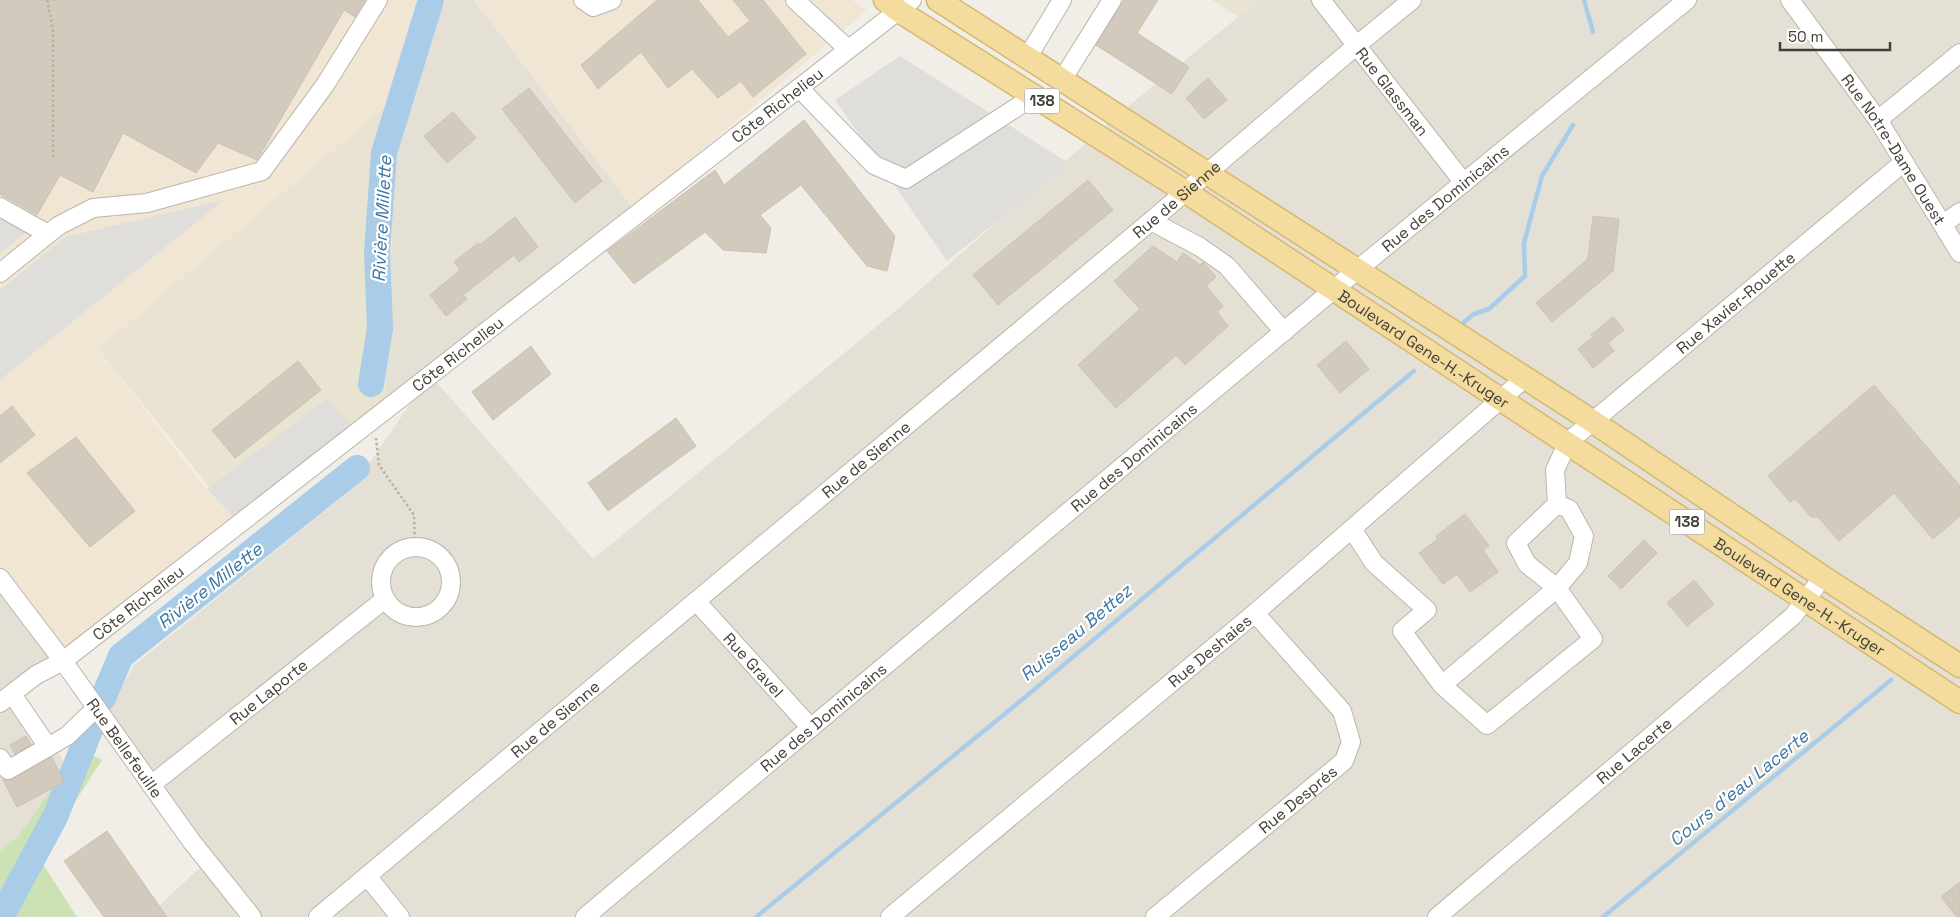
<svg xmlns="http://www.w3.org/2000/svg" width="1960" height="917" font-family="'Space Grotesk',sans-serif">
<rect width="100%" height="100%" fill="#f1eee7"/>
<path fill="#e5e0d5" d="M446 0H474L633 208 384 401 392 238 396 97Z
M1259 0H1960V917H147L207 861 104 719 134 665 351 490 430 375 593 559 904 304 1120 113Z
M0 586 53 654 11 689 68 766 19 835 0 852Z"/>
<path fill="#f1e5d4" d="M0 0H446L396 97 98 349 206 489 236 520 61 653 0 568Z
M474 0H852L867 10 633 208Z"/>
<path fill="#e9e3d2" d="M1212 0H1259L1238 17Z
M396 97 392 238 384 401 236 520 98 349Z"/>
<path fill="#cce1b4" d="M80 749 102 760 39 858 77 917H0V852L19 835Z"/>
<path fill="#e0dedb" d="M900 56 1070 164 947 261 835 100Z
M224 200 0 380V290L65 237Z
M0 217 26 232 0 254Z
M328 398 354 429 236 520 207 489Z"/>
<g fill="none" stroke-linecap="round" stroke-linejoin="round">
<path stroke="#a9cde8" stroke-width="4.5" d="M1584 0 1593 32
M1464 322 1474 314 1489 309 1525 276 1524 243 1542 176 1573 125
M756 917 1018 703 1414 371
M1603 917 1891 680"/>
<path stroke="#a9cde8" stroke-width="26" d="M371 384 380 328 377 252 384 153 431 0
M103 698 121 656 357 468
M1 917 55 817 93 723"/>
</g>
<path fill="#d1cabd" stroke="#cbc2b1" d="M0 0H365L355 17 344 10 257 160 218 143 196 173 123 133 93 192 60 175 37 215 0 194Z
M657 0H698L728 37 750 21 733 0H763L806 54 753 97 741 81 718 98 692 69 668 88 641 52 598 89 581 65Z
M1124 0H1158L1137 33 1189 67 1172 94 1096 45Z
M1208 78 1227 100 1204 119 1186 98Z
M529 88 602 181 575 203 502 109Z
M453 112 476 138 447 163 424 136Z
M804 120 895 236 887 271 867 266 801 185 760 215 771 228 766 253 723 250 705 232 634 284 607 251 715 170 724 185Z
M1088 180 1113 210 998 305 973 275Z
M1593 216 1619 219 1613 271 1552 322 1536 303 1588 259Z
M515 217 538 247 519 262 514 255 463 295 467 299 446 316 430 295 460 270 454 262 478 243 480 245Z
M1153 246 1177 262 1183 253 1200 265 1203 262 1216 277 1206 286 1223 306 1217 312 1228 326 1185 365 1176 355 1116 408 1078 365 1140 309 1114 281Z
M1613 317 1624 330 1608 343 1614 351 1593 368 1578 349 1593 337 1591 335Z
M1346 341 1369 369 1340 393 1317 365Z
M531 346 551 374 493 420 472 392Z
M298 361 321 390 235 458 212 430Z
M1874 385 1960 486V516L1933 539 1894 493 1839 541 1818 517H1811L1795 499 1790 502 1768 476Z
M12 406 35 435 0 463V416Z
M676 418 696 446 608 511 588 483Z
M76 437 135 511 90 547 27 473Z
M1465 514 1489 546 1483 550 1498 572 1470 592 1457 574 1443 584 1419 553 1438 539 1436 536Z
M1644 540 1657 553 1621 589 1608 576Z
M1694 580 1714 604 1687 626 1667 603Z
M26 736 31 745 15 754 10 745Z
M52 757 64 782 17 807 3 780 13 779Z
M107 831 167 917H104L64 861Z
M1960 882V917H1957L1941 897Z"/>
<g fill="none" stroke-linecap="round" stroke-linejoin="round">
<g stroke="#bcb6aa" stroke-width="20">
<g id="minor">
<path d="M583 0 593 7 612 0"/>
<path d="M795 0 848 49"/>
<path id="s1" d="M1321 0 1464 183"/>
<path id="s2" d="M1790 0 1878 120 1960 253"/>
<path d="M1027 58 1062 0"/>
<path d="M1062 80 1112 0"/>
<path d="M799 88 874 165 906 179 1034 96"/>
<path d="M1878 120 1960 53"/>
<path d="M0 207 48 234"/>
<path d="M1151 221 1200 247 1227 266 1284 332"/>
<path d="M1943 224 1960 212"/>
<path d="M0 273 58 226 93 208 147 203 262 171 325 85 378 0"/>
<path id="s3" d="M1352 529 1374 563 1427 610 1402 631 1442 685 1487 725 1593 639 1557 588 1527 564 1516 543 1557 504 1555 470 1568 442 1904 162"/>
<circle cx="416" cy="582" r="35"/>
<path id="s4" d="M0 578 63 661 192 842 252 917"/>
<path id="s5" d="M696 601 811 728"/>
<path d="M1442 685 1557 588 1578 563 1584 536 1569 509 1557 504"/>
<path d="M12 694 48 747"/>
<path id="s6" d="M0 703 36 675 63 661 912 0"/>
<path d="M0 758 8 770 67 736 96 708"/>
<path id="s7" d="M151 785 385 599"/>
<path d="M367 876 400 917"/>
<path id="s8" d="M318 917 1151 221 1357 45 1412 0"/>
<path id="s9" d="M585 917 1357 270 1687 0"/>
<path id="s10" d="M890 917 1255 613 1525 378"/>
<path id="s11" d="M1155 917 1344 761 1351 742 1342 711 1255 613"/>
<path id="s12" d="M1437 917 1793 616 1823 577"/>
</g>
</g>
<g stroke="#d6b970" stroke-width="25">
<g id="major">
<path id="s13" d="M885 0 899 11 1186 192 1960 702"/>
<path d="M938 0 1592 421 1823 577 1960 666"/>
</g>
</g>
<path stroke="#bcb19d" stroke-width="2.5" stroke-dasharray="2.5 2.5" stroke-linecap="butt" d="M47 0 53 29V158
M376 438 379 465 414 515 415 547"/>
<use href="#minor" stroke="#fff" stroke-width="18"/>
<use href="#major" stroke="#f3dc9e" stroke-width="22"/>
</g>
<g text-anchor="middle" stroke-width="4.5" stroke-linejoin="round" paint-order="stroke">
<g fill="#fff" stroke="#7b7973" stroke-width="1">
<rect x="1024.5" y="88.5" width="35" height="25" rx="4"/>
<rect x="1669.5" y="509.5" width="35" height="25" rx="4"/>
</g>
<g font-size="15" font-weight="bold" fill="#433f37">
<text x="1042" y="106">138</text>
<text x="1687" y="527">138</text>
</g>
<g font-size="16" fill="#433f37" stroke="#fff">
<text dy="6" stroke="none"><textPath href="#s1" startOffset="116">Rue Glassman</textPath></text>
<text dy="6" stroke="none"><textPath href="#s6" startOffset="981">Côte Richelieu</textPath></text>
<text dy="6" stroke="none"><textPath href="#s2" startOffset="182">Rue Notre-Dame Ouest</textPath></text>
<text dy="6" stroke="none"><textPath href="#s9" startOffset="1121">Rue des Dominicains</textPath></text>
<text dy="6" stroke="none"><textPath href="#s8" startOffset="1119">Rue de Sienne</textPath></text>
<text dy="6" stroke="none"><textPath href="#s3" startOffset="872">Rue Xavier-Rouette</textPath></text>
<text dy="6" stroke="none"><textPath href="#s13" startOffset="642">Boulevard Gene-H.-Kruger</textPath></text>
<text dy="6" stroke="none"><textPath href="#s6" startOffset="576">Côte Richelieu</textPath></text>
<text dy="6" stroke="none"><textPath href="#s9" startOffset="716">Rue des Dominicains</textPath></text>
<text dy="6" stroke="none"><textPath href="#s8" startOffset="714">Rue de Sienne</textPath></text>
<text dy="6" stroke="none"><textPath href="#s13" startOffset="1092">Boulevard Gene-H.-Kruger</textPath></text>
<text dy="6" stroke="none"><textPath href="#s6" startOffset="171">Côte Richelieu</textPath></text>
<text dy="6" stroke="none"><textPath href="#s10" startOffset="416">Rue Deshaies</textPath></text>
<text dy="6" stroke="none"><textPath href="#s5" startOffset="86">Rue Gravel</textPath></text>
<text dy="6" stroke="none"><textPath href="#s7" startOffset="150">Rue Laporte</textPath></text>
<text dy="6" stroke="none"><textPath href="#s9" startOffset="311">Rue des Dominicains</textPath></text>
<text dy="6" stroke="none"><textPath href="#s8" startOffset="309">Rue de Sienne</textPath></text>
<text dy="6" stroke="none"><textPath href="#s4" startOffset="211">Rue Bellefeuille</textPath></text>
<text dy="6" stroke="none"><textPath href="#s12" startOffset="258">Rue Lacerte</textPath></text>
<text dy="6" stroke="none"><textPath href="#s11" startOffset="185">Rue Després</textPath></text>
</g>
<g font-size="18" font-style="italic" fill="#3c76a3" stroke="#fff">
<text transform="translate(382 219) rotate(-87)" y="6">Rivière Millette</text>
<text transform="translate(210 586) rotate(-38)" y="6">Rivière Millette</text>
<text transform="translate(1076 633) rotate(-40)" y="6">Ruisseau Bettez</text>
<text transform="translate(1739 788) rotate(-39)" y="6">Cours d'eau Lacerte</text>
</g>
</g>
<path d="M1780 42v8h110v-8" fill="none" stroke="#433f37" stroke-width="2.5"/>
<text x="1788" y="42" font-size="15" fill="#433f37" stroke="#ffffff" stroke-width="4" paint-order="stroke">50 m</text>
</svg>
